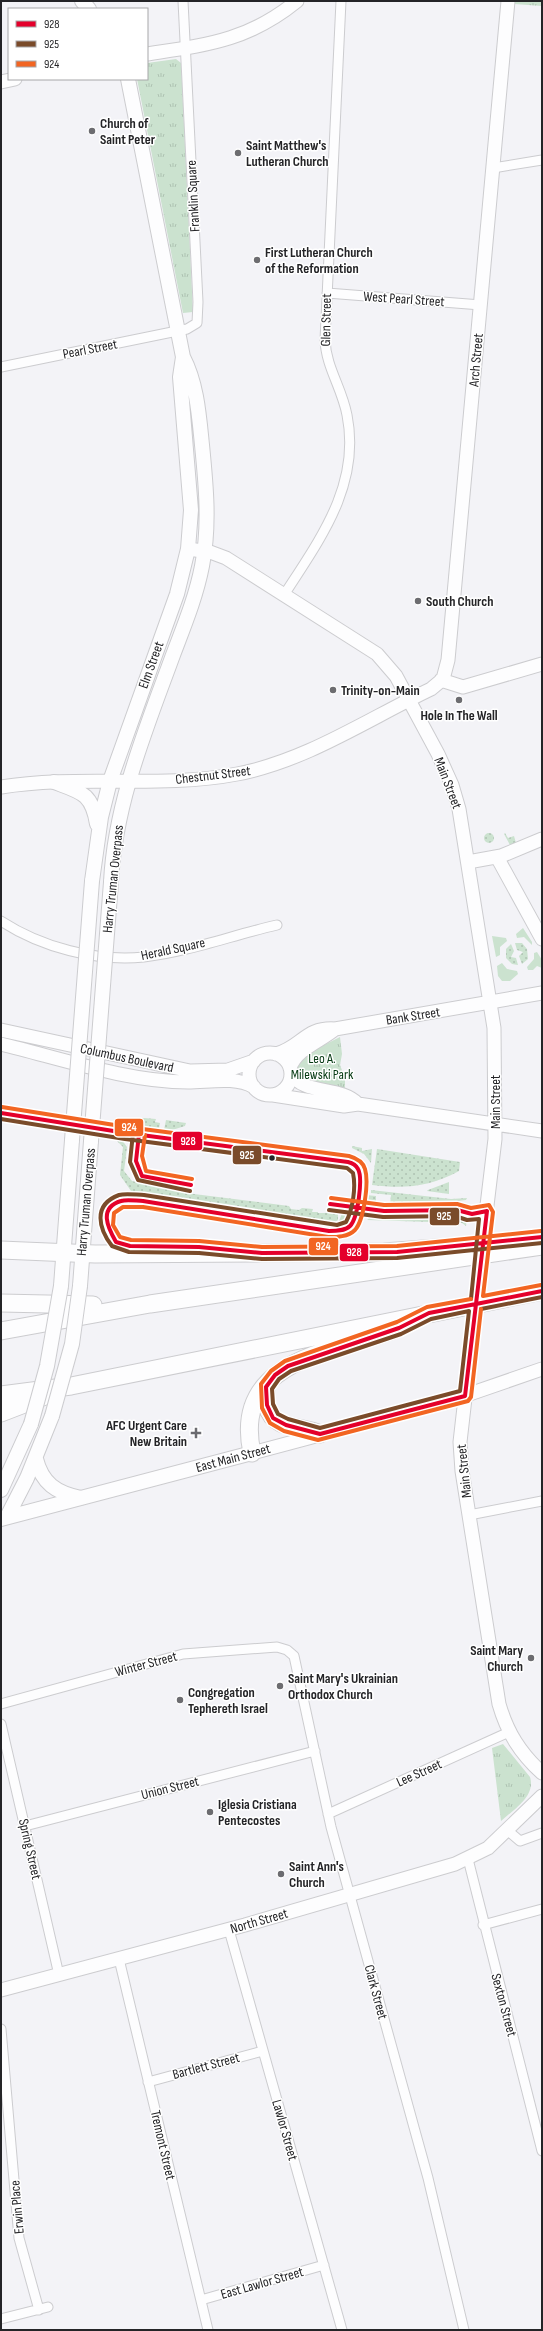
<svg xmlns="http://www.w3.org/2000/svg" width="543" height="2331" viewBox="0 0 543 2331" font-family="'Sofia Sans Condensed',sans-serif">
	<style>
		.grass { fill: url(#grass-dots) }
		.park { fill: url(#park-tufts) }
		.garden { fill: #cbe2cf }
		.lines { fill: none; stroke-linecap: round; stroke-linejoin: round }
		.street-casing { stroke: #cccccf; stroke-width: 11 }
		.secondary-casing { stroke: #cccccf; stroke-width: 15 }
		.primary-casing { stroke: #cccccf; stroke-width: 16 }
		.highway-casing { stroke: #cccccf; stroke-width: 19 }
		.street { stroke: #fdfdfe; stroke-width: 9 }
		.secondary { stroke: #fdfdfe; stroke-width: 13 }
		.primary { stroke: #fdfdfe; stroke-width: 14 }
		.highway { stroke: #fdfdfe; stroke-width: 17 }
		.secondary-bridge-casing { stroke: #cccccf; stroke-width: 15; stroke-linecap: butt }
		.primary-bridge-casing { stroke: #cccccf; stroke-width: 16; stroke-linecap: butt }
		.secondary-bridge { stroke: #fdfdfe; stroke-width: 13 }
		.primary-bridge { stroke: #fdfdfe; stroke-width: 14 }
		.bus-1-casing { stroke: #fff; stroke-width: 7 }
		.bus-2-casing { stroke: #fff; stroke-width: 7 }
		.bus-3-casing { stroke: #fff; stroke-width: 7 }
		.bus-1 { stroke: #e4002b; stroke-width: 4 }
		.bus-2 { stroke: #7a4b2a; stroke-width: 4 }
		.bus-3 { stroke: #f26522; stroke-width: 4 }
		.poi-dot { fill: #6c6c70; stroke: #fff; stroke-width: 1.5 }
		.bus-dot { fill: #242427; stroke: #fff; stroke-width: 1.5 }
		.labels { text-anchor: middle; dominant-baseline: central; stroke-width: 3; stroke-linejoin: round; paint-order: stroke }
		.poi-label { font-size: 14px; font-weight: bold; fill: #242427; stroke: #fff; text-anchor: start }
		.street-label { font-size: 14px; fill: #242427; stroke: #fff }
		.park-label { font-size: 14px; fill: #053a12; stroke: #fff }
		.line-badge { stroke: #fff; stroke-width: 1.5 }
		.badge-label { font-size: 11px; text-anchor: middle; font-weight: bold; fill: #fff }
	</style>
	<defs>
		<pattern id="grass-dots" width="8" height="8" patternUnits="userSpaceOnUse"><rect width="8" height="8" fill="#cbe2cf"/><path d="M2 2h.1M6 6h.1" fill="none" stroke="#aec2b2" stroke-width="1.8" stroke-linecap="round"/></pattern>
		<pattern id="park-tufts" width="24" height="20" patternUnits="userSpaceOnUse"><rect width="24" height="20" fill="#cbe2cf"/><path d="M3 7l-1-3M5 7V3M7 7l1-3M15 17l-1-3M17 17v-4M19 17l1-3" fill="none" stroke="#aec2b2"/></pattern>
	</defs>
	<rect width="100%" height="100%" fill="#f3f3f7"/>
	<path class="grass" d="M484 838a5 5 0 1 1 10 0a5 5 0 1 1-10 0Z
		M505,833L508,838L514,836L516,843L510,845L504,834Z
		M515,943H522L527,949L528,959L522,964L519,956L523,952L517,950Z
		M511,944L514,951L511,957L516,958L518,965L512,964L506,958V949Z
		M144,1118L156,1119L155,1122L160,1123L159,1129L113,1124L130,1123Z
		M166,1120L186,1123L185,1126L169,1131L164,1130Z
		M115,1139L122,1140L127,1147L124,1171L132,1181L186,1193L289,1206L291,1209L299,1210L302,1208L313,1209L312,1212H318V1213H338V1220L332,1224L131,1191L120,1175L123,1147Z
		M352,1146L362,1148V1151L372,1149L371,1163L364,1154L352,1148Z
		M377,1149L460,1162L459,1171C430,1187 404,1189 372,1185Z
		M449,1182V1194L427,1191L428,1190Z
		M371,1190L451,1199L467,1198L466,1200L425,1205H390L391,1195L371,1193Z
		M366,1195L376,1196V1204L369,1201Z
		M343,1211L347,1214C349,1221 344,1224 337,1226Z
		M376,1216L467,1220L466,1226L462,1223L367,1220L371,1217Z"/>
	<path class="park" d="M514,1H542V6L514,4Z
		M176,59L181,63L193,312L183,313L137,79H147V63Z
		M340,1037L342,1054L340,1065L345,1078V1088L307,1083L297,1070L298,1063L314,1050Z
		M503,1744L530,1777C536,1796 514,1809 501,1821L492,1748Z"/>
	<path class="garden" d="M523,928L532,942V945L524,937L517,938L516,934Z
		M492,936L506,938L507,941L500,947V955L496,957Z
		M537,952L542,960V968L537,966L533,970H528L527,967L534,959V953Z
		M502,963L507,969L517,971L518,974L510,981H502L498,976L497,966Z"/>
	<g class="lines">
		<defs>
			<path id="street" d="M493,168L542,160
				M327,293L481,305
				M1,367L187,329L197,323L198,302L183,1
				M284,595C320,539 361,485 347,415C342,388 326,367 325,340L341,1
				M1,921C41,947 96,962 144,957C188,952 233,935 277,925
				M469,1515L542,1501
				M1,1704L183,1654L277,1647L287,1650L294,1656L331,1827L428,2178L464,2330
				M1,1724L59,1975
				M328,1814L509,1732
				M25,1826L315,1751
				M507,1830L520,1841L542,1833
				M468,1859L542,2151
				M483,1925L542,1909
				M229,1930L342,2330
				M119,1959L208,2330
				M1,2029L19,2238L39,2310
				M148,2082L263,2051
				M201,2300L324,2265
				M1,2319L48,2307"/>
			<path id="secondary" d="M147,54C206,45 248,41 297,1
				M1,82L15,79
				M188,549L210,552L226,558L377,654L396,676L438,754L452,785L459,809L494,1028L495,1139L485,1222
				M441,680L463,687L542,664
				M1,787C79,774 159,789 237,774C306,761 368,719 431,689L443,679L448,660L508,1
				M497,857L542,939
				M468,862L501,856L542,839
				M1,1030L190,1071L228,1070L254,1061
				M1,1044C59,1058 129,1082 188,1082C209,1082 235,1076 254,1087
				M249 1074a21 21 0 1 1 42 0a21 21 0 1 1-42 0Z
				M276,1054C302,1047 305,1027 335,1029L542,993
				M290,1068C296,1049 321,1041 335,1029
				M291,1073C304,1096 340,1085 358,1104
				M273,1095L344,1106L358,1104L542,1131
				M475,1311L460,1442L462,1471L499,1704C507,1732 520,1753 542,1773
				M252,1453L458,1398L542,1369
				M1,1990L245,1925L455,1864L488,1848L542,1796"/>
			<path id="primary" d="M82,1L89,9
				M54,782C81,792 92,793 97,824
				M92,881L101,817L110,781L177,594L188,549L191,510L180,377L183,357L128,79
				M111,882C115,803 146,729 173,655C184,626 196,597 202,566C210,526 206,485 202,445C199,415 197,384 183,357
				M61,1286L72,1140
				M80,1286L91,1141
				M36,1459C42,1483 56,1493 81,1498
				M1,1490L31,1424
				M7,1517L27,1478L52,1416
				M1,1519L252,1453"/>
			<path id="highway" d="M1,1250L95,1254L384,1252L464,1246
				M1,1303L93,1305
				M1,1331L150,1304L542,1246
				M266,1387C267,1393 265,1399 267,1406C273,1430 302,1426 320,1434
				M1,1395L71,1386L542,1291
				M1,1413L45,1396
				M252,1453C232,1360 329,1353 393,1330"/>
		</defs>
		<use href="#street" class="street-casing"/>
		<use href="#secondary" class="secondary-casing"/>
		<use href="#primary" class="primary-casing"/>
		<use href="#highway" class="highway-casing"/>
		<use href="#street" class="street"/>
		<use href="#secondary" class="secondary"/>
		<use href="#primary" class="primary"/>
		<use href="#highway" class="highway"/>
		<defs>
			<path id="secondary-bridge" d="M475,1311L485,1222"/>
			<path id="primary-bridge" d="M72,1140L92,881
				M91,1141L111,882
				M52,1416L72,1344L80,1286
				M31,1424L47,1366L61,1286"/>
		</defs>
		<use href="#secondary-bridge" class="secondary-bridge-casing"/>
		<use href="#primary-bridge" class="primary-bridge-casing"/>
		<use href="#secondary-bridge" class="secondary-bridge"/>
		<use href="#primary-bridge" class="primary-bridge"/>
		<defs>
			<path id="bus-1" d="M1,1113L126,1133L348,1162C352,1163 356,1165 358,1169C363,1178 358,1218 350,1226C345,1231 336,1231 329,1231L143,1201C137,1201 127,1199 121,1201C98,1208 108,1228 116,1242L130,1246L199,1247L262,1253L397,1252L542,1237
				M139,1134L136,1161L142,1176L191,1185
				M330,1204L384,1211L457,1210L472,1214L487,1211L476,1304
				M476,1304L465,1396L320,1434L286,1425L273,1418L267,1405L266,1387L275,1375L288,1366L399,1328L429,1313Z
				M476,1304L542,1291"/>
			<path id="bus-2" d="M1,1119L125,1139L347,1168L353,1173C356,1187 353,1209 346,1222L337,1225L144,1195C137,1195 126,1193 119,1195C92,1205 99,1229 112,1246L129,1252L199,1253L262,1259L397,1258L542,1243
				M133,1133L130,1162L138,1180L190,1191
				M329,1210L383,1217L455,1216L467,1220L479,1219L471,1299
				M481,1309L542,1297
				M469,1311L460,1391L320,1428L288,1419L278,1414L273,1404L272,1389L279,1379L291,1371L401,1334L431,1319Z"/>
			<path id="bus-3" d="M2,1107L127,1127L349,1156C356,1158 363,1162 365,1169C369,1182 364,1220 355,1230C348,1237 337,1237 328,1237L143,1207H123L114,1213L113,1225L120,1237L131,1240L199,1241L262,1247L397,1246L541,1231
				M145,1135L142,1156L146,1171L192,1179
				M331,1198L384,1205L457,1204L471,1208L489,1205L493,1212L483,1296L541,1285
				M471,1299L427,1307L397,1322L285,1361L271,1371L261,1384L262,1408L270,1423L284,1431L318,1440L468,1401L471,1397L481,1309"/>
		</defs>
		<use href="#bus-1" class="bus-1-casing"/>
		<use href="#bus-2" class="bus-2-casing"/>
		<use href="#bus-3" class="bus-3-casing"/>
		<use href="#bus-1" class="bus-1"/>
		<use href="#bus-2" class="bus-2"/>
		<use href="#bus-3" class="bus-3"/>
	</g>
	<g class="poi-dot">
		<circle cx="92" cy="131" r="4"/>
		<circle cx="238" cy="153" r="4"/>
		<circle cx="257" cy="260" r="4"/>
		<circle cx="418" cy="601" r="4"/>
		<circle cx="333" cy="690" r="4"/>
		<circle cx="459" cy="700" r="4"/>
		<path d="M194 1427h4v4h4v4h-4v4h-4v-4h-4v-4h4z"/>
		<circle cx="531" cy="1658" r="4"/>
		<circle cx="280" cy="1686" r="4"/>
		<circle cx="180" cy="1700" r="4"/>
		<circle cx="210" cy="1812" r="4"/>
		<circle cx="281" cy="1874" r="4"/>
	</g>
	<circle class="bus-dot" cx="272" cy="1158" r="3.5"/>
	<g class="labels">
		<g class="poi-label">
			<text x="100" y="123">Church of<tspan x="100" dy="16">Saint Peter</tspan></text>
			<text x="246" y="145">Saint Matthew's<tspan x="246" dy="16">Lutheran Church</tspan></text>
			<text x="265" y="252">First Lutheran Church<tspan x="265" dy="16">of the Reformation</tspan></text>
			<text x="426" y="601">South Church</text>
			<text x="341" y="690">Trinity-on-Main</text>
			<text x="459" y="715" text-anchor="middle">Hole In The Wall</text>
			<text x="187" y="1425" text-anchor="end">AFC Urgent Care<tspan x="187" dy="16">New Britain</tspan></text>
			<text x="523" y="1650" text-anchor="end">Saint Mary<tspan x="523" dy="16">Church</tspan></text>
			<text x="288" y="1678">Saint Mary's Ukrainian<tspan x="288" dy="16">Orthodox Church</tspan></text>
			<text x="188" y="1692">Congregation<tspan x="188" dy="16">Tephereth Israel</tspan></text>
			<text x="218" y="1804">Iglesia Cristiana<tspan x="218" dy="16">Pentecostes</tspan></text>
			<text x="289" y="1866">Saint Ann's<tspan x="289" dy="16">Church</tspan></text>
		</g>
		<g class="street-label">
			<text transform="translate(193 196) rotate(-93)">Franklin Square</text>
			<text transform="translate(404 299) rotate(4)">West Pearl Street</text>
			<text transform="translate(326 320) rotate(-89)">Glen Street</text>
			<text transform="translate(90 349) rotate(-11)">Pearl Street</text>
			<text transform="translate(476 360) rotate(-85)">Arch Street</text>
			<text transform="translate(151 665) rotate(-70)">Elm Street</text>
			<text transform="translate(213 775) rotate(-7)">Chestnut Street</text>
			<text transform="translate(448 783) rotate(69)">Main Street</text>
			<text transform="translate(113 879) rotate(-84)">Harry Truman Overpass</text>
			<text transform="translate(173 949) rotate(-12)">Herald Square</text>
			<text transform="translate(413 1016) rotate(-9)">Bank Street</text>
			<text transform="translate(127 1058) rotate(12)">Columbus Boulevard</text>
			<text transform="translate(495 1102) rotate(-90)">Main Street</text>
			<text transform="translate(86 1202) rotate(-85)">Harry Truman Overpass</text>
			<text transform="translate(233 1458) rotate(-15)">East Main Street</text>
			<text transform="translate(464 1471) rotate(-96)">Main Street</text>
			<text transform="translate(146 1664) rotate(-15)">Winter Street</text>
			<text transform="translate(419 1773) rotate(-24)">Lee Street</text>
			<text transform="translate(170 1788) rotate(-14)">Union Street</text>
			<text transform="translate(30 1849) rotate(77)">Spring Street</text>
			<text transform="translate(259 1921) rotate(-16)">North Street</text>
			<text transform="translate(376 1992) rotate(75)">Clark Street</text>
			<text transform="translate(504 2005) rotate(75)">Sexton Street</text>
			<text transform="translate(206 2066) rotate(-15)">Bartlett Street</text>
			<text transform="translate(285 2130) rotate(74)">Lawlor Street</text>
			<text transform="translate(163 2145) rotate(77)">Tremont Street</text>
			<text transform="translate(17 2207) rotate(-95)">Erwin Place</text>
			<text transform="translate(262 2283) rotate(-16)">East Lawlor Street</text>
		</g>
		<g class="park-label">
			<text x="322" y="1058">Leo A.<tspan x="322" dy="16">Milewski Park</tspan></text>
		</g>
	</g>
	<g class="line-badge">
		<rect x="114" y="1118" width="30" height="19" rx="4" fill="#f26522"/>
		<rect x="172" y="1131" width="31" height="20" rx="4" fill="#e4002b"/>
		<rect x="232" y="1145" width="30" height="20" rx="4" fill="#7a4b2a"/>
		<rect x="429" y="1207" width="31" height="19" rx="4" fill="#7a4b2a"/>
		<rect x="308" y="1237" width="31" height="19" rx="4" fill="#f26522"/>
		<rect x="339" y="1243" width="30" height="19" rx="4" fill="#e4002b"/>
	</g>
	<g class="badge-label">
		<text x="129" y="1131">924</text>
		<text x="188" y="1145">928</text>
		<text x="247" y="1159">925</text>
		<text x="444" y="1220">925</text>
		<text x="323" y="1250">924</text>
		<text x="354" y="1256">928</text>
	</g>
	<rect width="543" height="2331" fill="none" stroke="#242427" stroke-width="4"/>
	<rect x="8" y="8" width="140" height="72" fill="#ffffff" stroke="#a7a7a9"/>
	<rect x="16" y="21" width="20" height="6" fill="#e4002b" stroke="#a7a7a9"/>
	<text x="44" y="28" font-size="12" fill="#242427">928</text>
	<rect x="16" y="41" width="20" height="6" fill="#7a4b2a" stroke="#a7a7a9"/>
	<text x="44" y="48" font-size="12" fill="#242427">925</text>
	<rect x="16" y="61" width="20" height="6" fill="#f26522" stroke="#a7a7a9"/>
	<text x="44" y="68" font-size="12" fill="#242427">924</text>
</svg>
